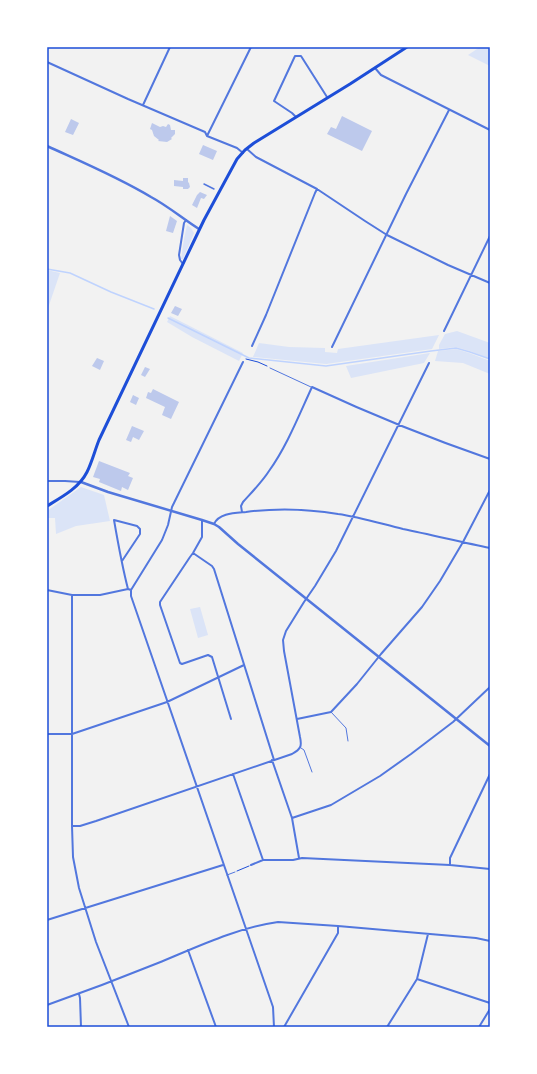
<svg xmlns="http://www.w3.org/2000/svg" width="537" height="1074" viewBox="0 0 537 1074" font-family="Jost,sans-serif">
	<style>
		.green { fill: #dbe4f7 }
		.lines { fill: none; stroke-linecap: round; stroke-linejoin: round }
		.stream { stroke: #bfd3fe; stroke-width: 1.5 }
		.building { fill: #bdc9ec }
		.path { stroke: #1d4ed8; stroke-width: 1 }
		.service { stroke: #5277de; stroke-width: 1 }
		.pedestrian { stroke: #5277de; stroke-width: 1.5 }
		.minor { stroke: #5277de; stroke-width: 2 }
		.tertiary { stroke: #5277de; stroke-width: 2.5 }
		.secondary { stroke: #1d4ed8; stroke-width: 3 }
		.neatline { fill: none; stroke: #1d4ed8; stroke-width: 1.5 }
	</style>
	<rect width="100%" height="100%" fill="#f2f2f2"/>
	<path class="green" d="M480,47H490V66L468,55Z
		M187,225L191,228L194,233L183,259H181L184,239Z
		M47,270L60,273L47,311Z
		M170,316L243,353L239,361L192,337L167,322Z
		M457,331L490,343V359L470,351L456,347L439,349V345L445,334Z
		M439,335L432,349L326,364L253,357L259,343L289,347L325,348V352L337,353L338,349Z
		M456,349L469,353L490,361V374L463,363L435,361L438,351Z
		M430,353L424,363L351,378L346,366Z
		M81,487L104,495L110,521L76,526L56,534L55,518H47V511Z
		M200,607L208,635L198,638L190,609Z"/>
	<g class="lines">
		<path class="stream" d="M47,269L70,273L111,292L154,309
			M168,318L249,358L326,366L431,351L456,348L470,352L490,359"/>
	</g>
	<path class="building" d="M342,116L372,131L362,151L327,134L331,127L336,129Z
		M71,119L79,123L73,135L65,132Z
		M152,123L160,127L163,126L166,127L168,124L170,125L171,130H175V134L171,138L172,139L167,142L158,141L159,140L154,136L152,130L150,129Z
		M203,145L217,151L213,160L199,154Z
		M183,178H188V182L189,183L190,187L188,189H183V187L174,186V180L183,181Z
		M200,192L207,195L204,199L201,198L197,208L192,205L197,195Z
		M170,216L177,221L173,233L166,231Z
		M175,306L182,309L178,316L171,313Z
		M97,358L104,361L100,370L92,366Z
		M145,367L150,369L145,377L141,375Z
		M153,389L179,402L171,419L162,415L165,407L146,398L148,392L151,393Z
		M133,395L139,398L136,405L130,402Z
		M132,426L144,431L139,440L133,437L131,442L126,440Z
		M99,461L130,473L128,476L133,478L128,490L122,487L121,491L99,482L100,479L93,477Z"/>
	<g class="lines">
		<path class="path" d="M246,359L258,362L267,366
			M237,871L249,866"/>
		<path class="service" d="M270,368L311,387
			M331,712L346,728L348,741
			M301,748L304,750L312,772
			M227,875L235,872"/>
		<path class="pedestrian" d="M204,184L214,189"/>
		<path class="minor" d="M47,62L128,99L205,132L207,136L237,148L243,153
			M375,68L381,75L490,130
			M143,105L170,47
			M296,117L292,113L274,101L295,56H301L327,97
			M207,136L251,47
			M247,149L256,157L317,189L365,221L387,235L448,265L490,283
			M183,264L180,260L179,255L184,223L186,220
			M444,331L490,236
			M252,346L266,315L315,193L317,189
			M332,347L406,194L449,110
			M47,481H65L80,482
			M242,512L241,506L243,502C252,492 262,482 269,471C287,446 299,415 312,387C370,414 429,438 490,459
			M202,520V537L193,553L190,557L160,602V605L180,663L182,664L208,655L212,657L231,719
			M214,524C219,513 235,513 246,512C276,508 308,509 338,514C360,517 382,524 403,529C432,535 461,542 490,548
			M193,553L212,566L214,569L274,760
			M122,561L140,534V529L137,526L114,520C118,543 122,566 128,589L131,590V596L273,1007L274,1027
			M47,590L72,595H100L128,589
			M131,590L162,540L168,525L172,507L243,362
			M72,595V826L73,857L79,888L96,942L129,1027
			M297,719L331,712L357,684L381,654L422,607L440,581L463,542L490,490
			M47,734H72L167,702L244,665
			M272,760L292,818L299,858
			M233,774L263,860
			M292,818L331,805L380,776L411,754L453,722L490,687
			M72,826H80L96,821L292,754C301,749 302,746 300,737L284,651L283,640L286,631L304,602L315,586L336,551L429,363
			M251,865L263,860H293L302,858L450,865L490,869
			M450,865V858L490,774
			M47,920L223,865
			M188,950L216,1027
			M417,979L490,1003
			M79,994L80,998L81,1027
			M47,1005C84,992 121,978 158,963C197,947 236,928 278,922L338,926L476,938L490,941
			M284,1027L338,933V927
			M387,1027L417,979L428,934
			M479,1027L490,1009"/>
		<path class="tertiary" d="M47,146C82,162 118,177 151,197C168,206 183,219 199,229
			M81,482L108,492L202,520L214,524L219,527L238,544L490,746"/>
		<path class="secondary" d="M47,506C62,497 79,488 87,472C92,462 95,450 99,440L192,245L204,220L237,159L245,150L254,143L350,84L407,47"/>
	</g>
	<rect width="537" height="1074" fill="none" stroke="#ffffff" stroke-width="96"/>
	<rect x="48" y="48" width="441" height="978" class="neatline"/>
</svg>
